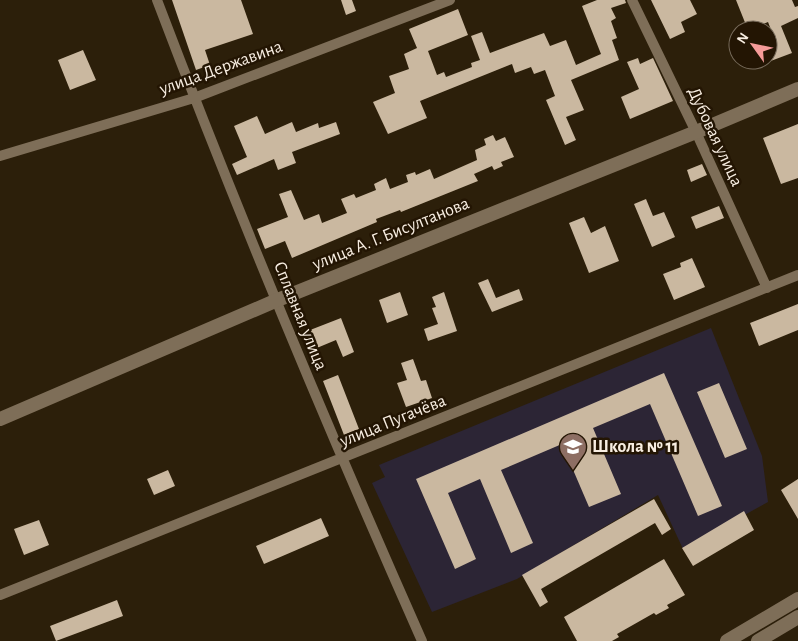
<svg xmlns="http://www.w3.org/2000/svg" width="798" height="641" viewBox="0 0 798 641" font-family="'Alegreya Sans',sans-serif">
	<style>
		.education { fill: #2c2535 }
		.building { fill: #cab8a0 }
		.lines { fill: none; stroke-linecap: round; stroke-linejoin: round }
		.street { stroke: #7e6e58; stroke-width: 10 }
		.secondary { stroke: #7e6e58; stroke-width: 14 }
		.labels { text-anchor: middle; dominant-baseline: central; stroke-width: 5; stroke-linejoin: round; paint-order: stroke }
		.street-label { font-size: 18px; fill: #f8eee2; stroke: #231503 }
		.poi-label { font-size: 18px; font-weight: bold; fill: #f8eee2; stroke: #231503; text-anchor: start }
	</style>
	<rect width="100%" height="100%" fill="#2c1f0a"/>
	<path class="education" d="M711,328L762,456L768,502L683,549L658,495L517,579L432,612L372,483L385,477L379,465Z"/>
	<path class="building" d="M172,0H241L253,34L205,50L210,65L196,70Z
		M341,0H352L356,11L346,15Z
		M597,0H625L626,3L611,8L616,18L611,21L617,38L612,40L619,60L571,80L584,110L566,117L576,140L565,145L546,100L555,96L545,70L534,74L531,67L515,73L512,64L420,101L427,118L388,134L373,102L395,93L389,76L409,69L404,54L417,48L409,29L458,9L468,35L428,51L437,75L444,72L446,77L472,67L471,63L480,60L471,36L482,32L490,53L544,33L550,46L566,40L576,65L601,54L582,6Z
		M651,0H690L697,14L681,22L685,32L670,39Z
		M736,0H792L795,7L798,6V18L781,26L792,53L768,62V49L777,45L768,22L748,30Z
		M83,50L96,80L70,90L58,60Z
		M638,58L640,64L653,58L673,101L630,119L621,97L639,89L627,62Z
		M257,116L265,134L292,122L296,132L318,123L319,128L336,122L340,134L292,152L296,163L278,170L274,159L237,175L232,164L247,157L234,126Z
		M798,124V178L781,184L763,138Z
		M493,135L496,141L505,137L514,157L501,162L503,166L494,170L492,166L474,174L478,181L401,212L400,210L376,219L377,222L292,258L285,241L265,249L257,229L288,217L279,194L291,190L304,220L319,214L322,223L347,213L341,199L354,194L356,198L376,190L374,184L386,178L390,189L408,182L406,175L415,172L416,175L430,169L434,179L477,160L475,150L486,145L484,139Z
		M702,164L707,175L691,182L687,170Z
		M646,199L653,216L664,212L675,237L652,247L634,204Z
		M719,206L724,218L696,229L691,217Z
		M584,217L591,233L605,226L619,261L589,273L569,223Z
		M692,258L705,287L674,300L663,274L681,267L680,263Z
		M488,279L496,298L519,289L523,300L492,312L478,283Z
		M400,292L408,315L387,323L379,300Z
		M444,292L457,331L428,341L424,329L438,324L432,308L436,307L432,297Z
		M798,304V330L759,346L750,323Z
		M341,318L354,352L343,357L336,340L312,350L305,332Z
		M413,359L421,381L426,380L432,398L406,407L397,383L407,380L401,363Z
		M664,373L722,506L698,516L650,404L593,428L621,494L589,507L562,444L501,470L533,543L511,553L480,479L448,493L476,559L455,569L416,479Z
		M338,375L359,429L344,435L323,381Z
		M719,383L747,449L725,458L697,392Z
		M168,470L175,486L154,495L147,479Z
		M798,479V519L781,490Z
		M654,499L671,529L662,535L655,523L541,589L548,602L540,607L522,575Z
		M744,511L754,530L693,566L682,548Z
		M321,518L329,536L264,564L256,546Z
		M39,520L49,545L24,555L14,529Z
		M664,559L685,595L667,605L669,608L656,615L654,613L617,634L619,637L612,641H577L564,617Z
		M117,600L123,616L56,641L50,626Z"/>
	<g class="lines">
		<path class="street" d="M157,0C239,216 328,429 422,641
			M632,0L696,132L767,288
			M0,156L194,98L450,0
			M0,595L798,275"/>
		<path class="secondary" d="M0,419L275,301L696,132L798,89
			M727,641L798,599
			M758,641L798,617"/>
	</g>
	<defs>
		<symbol id="school-pin" viewBox="-11 -11 22 30"><path d="M0 17L-7.5 6A9.5 9.5 0 1 1 7.5 6Z" fill="#8d6e63" stroke="#231503"/><path d="M0-5L7-2L0 1L-7-2ZM-4 1L0 2.5L4 1V4Q0 6-4 4Z" fill="#fff"/></symbol>
	</defs>
	<g fill-rule="evenodd">
		<use href="#school-pin" x="557" y="431" width="32" height="43"/>
	</g>
	<g class="labels">
		<g class="street-label">
			<text transform="translate(221 68) rotate(-20)">улица Державина</text>
			<text transform="translate(715 137) rotate(65)">Дубовая улица</text>
			<text transform="translate(391 234) rotate(-22)">улица А. Г. Бисултанова</text>
			<text transform="translate(300 316) rotate(68)">Сплавная улица</text>
			<text transform="translate(393 421) rotate(-22)">улица Пугачёва</text>
		</g>
		<g class="poi-label">
			<text x="592" y="447">Школа № 11</text>
		</g>
	</g>
	<g transform="translate(753 45) rotate(303)"><circle r="24" fill="#231503" stroke="#786c5c"/>
	<path d="M0-4L9 19L0 12L-9 19Z" fill="#f59b99"/>
	<text y="-8" font-size="14" font-weight="bold" text-anchor="middle" fill="#f8eee2">N</text>
	</g>
</svg>
